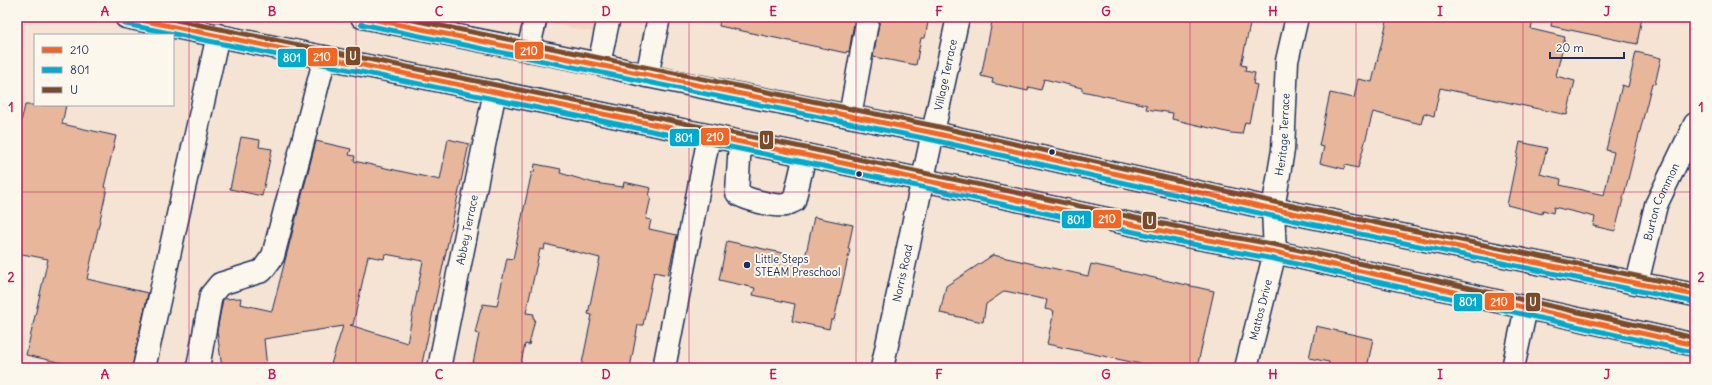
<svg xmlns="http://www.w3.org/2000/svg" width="1712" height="385" viewBox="0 0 1712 385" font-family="Delius,sans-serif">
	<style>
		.built { fill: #f1d6c2 }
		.building { fill: #e8b69a; stroke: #1b2f5e; fill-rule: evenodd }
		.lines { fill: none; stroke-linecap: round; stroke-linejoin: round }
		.minor-casing { stroke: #1b2f5e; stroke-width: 25 }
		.major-casing { stroke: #1b2f5e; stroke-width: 25 }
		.minor { stroke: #fbf7ec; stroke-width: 22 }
		.major { stroke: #fbf7ec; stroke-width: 22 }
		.bus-1-casing { stroke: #fbf7ec; stroke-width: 8 }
		.bus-2-casing { stroke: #fbf7ec; stroke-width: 8 }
		.bus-3-casing { stroke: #fbf7ec; stroke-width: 8 }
		.bus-1 { stroke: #f26522; stroke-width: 5 }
		.bus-2 { stroke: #00a9ce; stroke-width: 5 }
		.bus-3 { stroke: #7a4b2a; stroke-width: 5 }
		.grid { fill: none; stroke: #c2185b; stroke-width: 1; stroke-opacity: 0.55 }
		.bus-dot { fill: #1b2f5e; stroke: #fbf7ec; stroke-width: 1.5 }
		.labels { text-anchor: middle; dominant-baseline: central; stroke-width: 4; stroke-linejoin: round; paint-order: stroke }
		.street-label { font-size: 11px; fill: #1b2f5e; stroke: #fbf7ec }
		.poi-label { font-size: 11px; fill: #1b2f5e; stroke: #fbf7ec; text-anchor: start }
		.line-badge { stroke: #fbf7ec; stroke-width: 1.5 }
		.badge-label { font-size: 11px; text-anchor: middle; font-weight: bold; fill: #fff }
		.neatline { fill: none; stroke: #c2185b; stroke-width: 1.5 }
		.grid-label { font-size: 13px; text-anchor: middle; font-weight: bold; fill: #c2185b }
	</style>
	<rect width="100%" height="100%" fill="#f5e4d3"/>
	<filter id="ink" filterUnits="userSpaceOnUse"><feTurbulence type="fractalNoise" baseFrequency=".025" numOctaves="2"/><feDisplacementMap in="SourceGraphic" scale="8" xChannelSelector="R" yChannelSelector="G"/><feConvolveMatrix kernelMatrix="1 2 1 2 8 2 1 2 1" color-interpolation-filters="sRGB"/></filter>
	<g filter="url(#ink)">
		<path class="built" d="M520,17H622L617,37Z"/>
		<path class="building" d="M720,17H855L849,52L847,51L846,53L719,26Z
			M880,17H929L925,38H921L916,65L873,57Z
			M993,17H1236L1251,20L1241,65L1246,66L1245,71L1255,73L1253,84L1257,85L1249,123L1245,122L1242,134L1231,133L1172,119L1173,113L1146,109L1147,105L1082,91V88L1044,79L1041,90L1029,87L1028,91L992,83L993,79L981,76Z
			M1388,17H1534L1531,29L1565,37L1556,76L1575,81L1567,115L1440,88L1434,116L1424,113L1421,124L1373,112L1358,168L1345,165L1344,169L1320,163L1324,147L1319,146L1330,93L1354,98L1358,79L1372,82Z
			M1552,17H1642L1637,44L1551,26Z
			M1636,52L1661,58L1655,84L1652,83L1615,231L1593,226L1595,217L1554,207L1553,213L1543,210L1542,214L1507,205L1520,142L1547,148L1540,174L1561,179L1560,185L1604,195L1614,152L1606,150L1622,85L1628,87Z
			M25,105H66L62,124L116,136L104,187L107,188L87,279L148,293L132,368H85L26,355L48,259L17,253V139Z
			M241,137L260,140L259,147L272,149L262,196L230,189Z
			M448,139L469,144L421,368H346L331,364L343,326L264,339L267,368H222L217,331L223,299L241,298L240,304L272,311L316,141L351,149L349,155L355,156L354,161L440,180ZM385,254L423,261L407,343L350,325H353L368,256L384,259Z
			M535,164L561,169L560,173L594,183L623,187L624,182L651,188L649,196L651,197L646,219L651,220L649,229L677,235L668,275L654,272L643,325H638L630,368H581L592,315L588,314L600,258L545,244L544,250L540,249L526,313L534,314L533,318L535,319L529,345L525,344L520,368H472L479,334L475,333L481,308H482L483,304L497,306L507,258L513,259L532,171L534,172Z
			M814,217L853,225L848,249H850L834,320H831L829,329L792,321L795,304L753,295L755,288L719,280L727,241L805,258Z
			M993,255L1088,276L1091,264L1214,291L1197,368H1159L1047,344L1054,311L1045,309L1047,300L1005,291L986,304L983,322L940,313L946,286Z
			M1316,326L1373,339L1367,368H1328L1329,362L1309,358Z"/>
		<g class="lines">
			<defs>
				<g id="minor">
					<path d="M528,50L536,17"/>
					<path d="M599,64L609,17"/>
					<path d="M647,76L659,17"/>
					<path d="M850,116L868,17"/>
					<path d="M740,142L737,193C742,199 777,207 785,205C788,204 791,202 794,201L805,155"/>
					<path id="s1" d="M1637,283L1656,205L1695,124"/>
					<path d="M144,368L218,35"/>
					<path d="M198,368L211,295L220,284L262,271L273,256L325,57"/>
					<path id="s2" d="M439,368L495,91"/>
					<path d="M664,368L709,136"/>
					<path id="s3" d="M882,368L958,17"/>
					<path id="s4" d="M1246,368L1275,252L1273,209L1283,150L1287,61L1297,17"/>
					<path d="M1513,368L1526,308"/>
				</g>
				<path id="major" d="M126,17L805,155L1187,236L1275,252L1695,345
					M362,17L599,64L647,76L934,133L1273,209L1695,295"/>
			</defs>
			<use href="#minor" class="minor-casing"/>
			<use href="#major" class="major-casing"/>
			<use href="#minor" class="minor"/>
			<use href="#major" class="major"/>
			<defs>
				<path id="bus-1" d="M126,17L805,155L1187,236L1275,252L1695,345
					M362,17L934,133L1273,209L1695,295"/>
				<path id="bus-2" d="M125,24L804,162L1186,243L1274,259L1693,352
					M361,24L933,140L1272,216L1694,302"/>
				<path id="bus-3" d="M161,17L806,148L1188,229L1277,245L1695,338
					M398,17L935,126L1274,202L1695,288"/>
			</defs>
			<use href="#bus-1" class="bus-1-casing"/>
			<use href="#bus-2" class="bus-2-casing"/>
			<use href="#bus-3" class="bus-3-casing"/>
			<use href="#bus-1" class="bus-1"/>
			<use href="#bus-2" class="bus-2"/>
			<use href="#bus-3" class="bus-3"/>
		</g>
	</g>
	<path class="grid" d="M189,17V368M356,17V368M522,17V368M689,17V368M856,17V368M1023,17V368M1190,17V368M1356,17V368M1523,17V368M17,192H1695"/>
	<g class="bus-dot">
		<circle cx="1052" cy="152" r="3.5"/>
		<circle cx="859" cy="174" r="3.5"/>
		<circle cx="747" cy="265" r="4"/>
	</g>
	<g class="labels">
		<g class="street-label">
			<text stroke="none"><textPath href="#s3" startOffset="300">Village Terrace</textPath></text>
			<text stroke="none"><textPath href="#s4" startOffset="238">Heritage Terrace</textPath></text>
			<text stroke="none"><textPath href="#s1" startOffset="85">Burton Common</textPath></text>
			<text stroke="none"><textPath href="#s2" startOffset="141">Abbey Terrace</textPath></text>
			<text stroke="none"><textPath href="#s3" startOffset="97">Norris Road</textPath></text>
			<text stroke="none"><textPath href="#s4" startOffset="60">Mattos Drive</textPath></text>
		</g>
		<g class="poi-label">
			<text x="755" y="259">Little Steps<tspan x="755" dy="13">STEAM Preschool</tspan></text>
		</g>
	</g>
	<g class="line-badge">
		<rect x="514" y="41" width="30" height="19" rx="4" fill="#f26522"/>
		<rect x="345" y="46" width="16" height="20" rx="4" fill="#7a4b2a"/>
		<rect x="307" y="47" width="31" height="20" rx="4" fill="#f26522"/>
		<rect x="277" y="48" width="30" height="20" rx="4" fill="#00a9ce"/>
		<rect x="700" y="127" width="30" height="19" rx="4" fill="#f26522"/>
		<rect x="669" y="128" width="31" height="19" rx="4" fill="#00a9ce"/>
		<rect x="759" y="130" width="15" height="20" rx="4" fill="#7a4b2a"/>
		<rect x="1092" y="209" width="30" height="20" rx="4" fill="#f26522"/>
		<rect x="1061" y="210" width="31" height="19" rx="4" fill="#00a9ce"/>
		<rect x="1142" y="211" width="15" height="19" rx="4" fill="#7a4b2a"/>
		<rect x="1484" y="292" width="31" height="19" rx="4" fill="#f26522"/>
		<rect x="1525" y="292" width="16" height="20" rx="4" fill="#7a4b2a"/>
		<rect x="1453" y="293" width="30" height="19" rx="4" fill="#00a9ce"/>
	</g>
	<g class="badge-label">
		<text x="529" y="55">210</text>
		<text x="353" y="60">U</text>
		<text x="322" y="61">210</text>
		<text x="292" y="62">801</text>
		<text x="715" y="141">210</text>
		<text x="684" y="142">801</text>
		<text x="766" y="144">U</text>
		<text x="1107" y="223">210</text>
		<text x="1076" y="224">801</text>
		<text x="1150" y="225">U</text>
		<text x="1499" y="306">210</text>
		<text x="1533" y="306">U</text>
		<text x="1468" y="306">801</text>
	</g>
	<rect width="1712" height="385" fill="none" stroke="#fbf7ec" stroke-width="44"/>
	<rect x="34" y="34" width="140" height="72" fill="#fbf7ec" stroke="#a1a7b3"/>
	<rect x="42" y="47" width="20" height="6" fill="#f26522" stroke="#a1a7b3"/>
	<text x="70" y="54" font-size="12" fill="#1b2f5e">210</text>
	<rect x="42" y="67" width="20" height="6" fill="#00a9ce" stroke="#a1a7b3"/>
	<text x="70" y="74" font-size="12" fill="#1b2f5e">801</text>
	<rect x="42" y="87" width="20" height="6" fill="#7a4b2a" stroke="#a1a7b3"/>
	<text x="70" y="94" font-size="12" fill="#1b2f5e">U</text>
	<path d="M1550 52v6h74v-6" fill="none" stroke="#1b2f5e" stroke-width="2"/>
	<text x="1556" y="52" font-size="12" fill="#1b2f5e" stroke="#fbf7ec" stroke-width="3" paint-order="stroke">20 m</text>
	<rect x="22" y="22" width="1668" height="341" class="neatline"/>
	<g class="grid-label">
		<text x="105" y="16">A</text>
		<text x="272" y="16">B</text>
		<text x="439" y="16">C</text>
		<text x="606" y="16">D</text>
		<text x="773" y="16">E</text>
		<text x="939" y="16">F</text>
		<text x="1106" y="16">G</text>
		<text x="1273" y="16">H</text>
		<text x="1440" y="16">I</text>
		<text x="1607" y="16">J</text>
		<text x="11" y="112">1</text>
		<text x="1701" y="112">1</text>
		<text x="11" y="282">2</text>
		<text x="1701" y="282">2</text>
		<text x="105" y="379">A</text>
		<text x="272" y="379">B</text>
		<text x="439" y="379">C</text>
		<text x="606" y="379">D</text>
		<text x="773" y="379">E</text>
		<text x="939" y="379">F</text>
		<text x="1106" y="379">G</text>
		<text x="1273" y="379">H</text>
		<text x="1440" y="379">I</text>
		<text x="1607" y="379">J</text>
	</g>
</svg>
